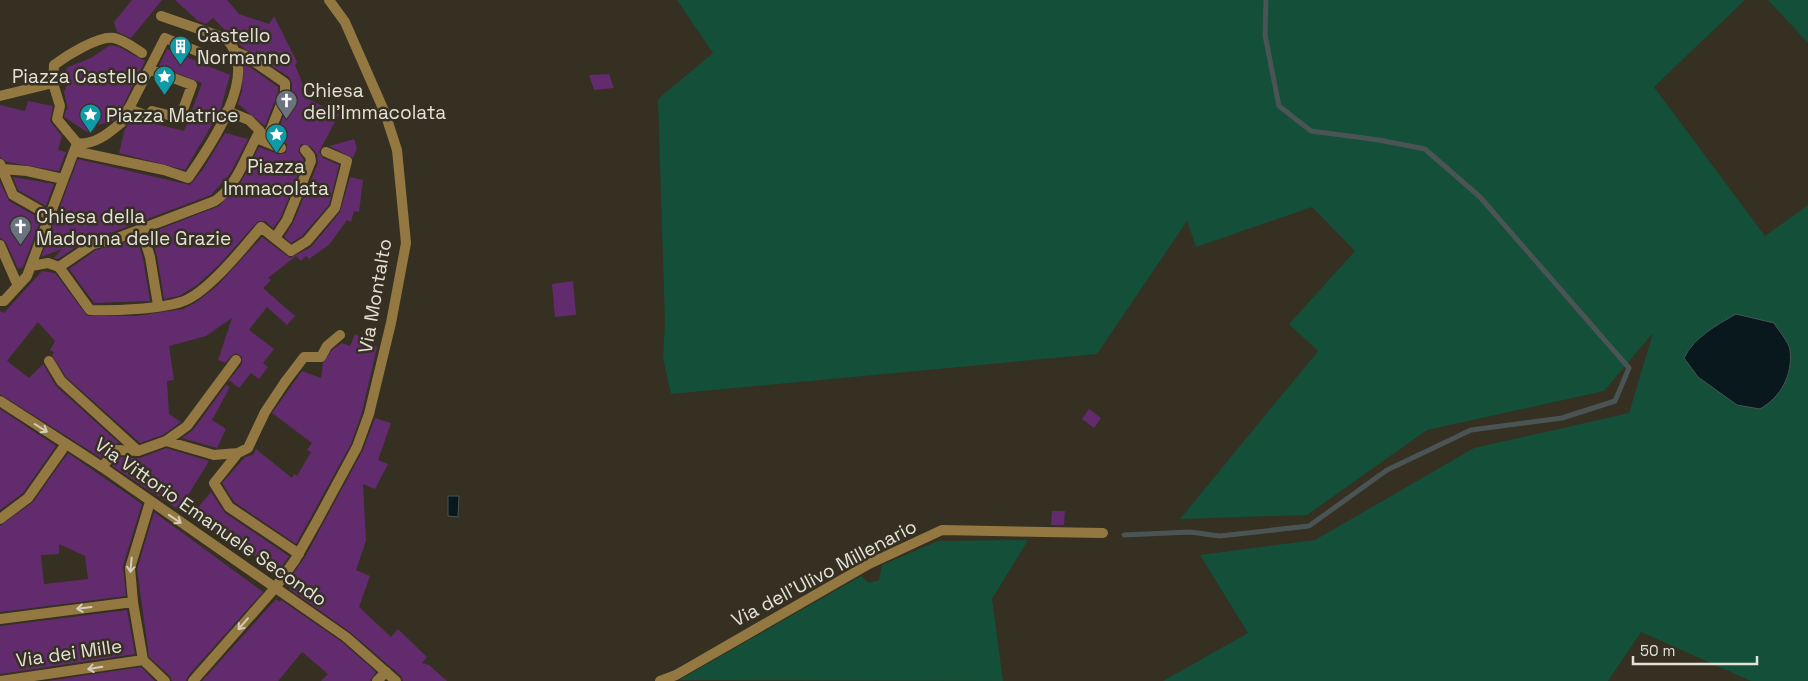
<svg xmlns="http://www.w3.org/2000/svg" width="1808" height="681" viewBox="0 0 1808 681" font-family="'Space Grotesk',sans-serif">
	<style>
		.green { fill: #134f39 }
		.water { fill: #08181d; stroke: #4a5455 }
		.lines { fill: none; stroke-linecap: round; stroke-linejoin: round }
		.stream { stroke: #4a5455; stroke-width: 5 }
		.building { fill: #622b6d; fill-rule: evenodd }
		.pedestrian { stroke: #947841; stroke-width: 10 }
		.minor { stroke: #947841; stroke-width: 10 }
		.tertiary { stroke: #947841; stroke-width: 10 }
		.oneway { stroke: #d3ccba }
		.labels { text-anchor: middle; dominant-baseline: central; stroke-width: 5; stroke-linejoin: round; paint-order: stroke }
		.poi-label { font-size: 19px; fill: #e3e1d8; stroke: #353022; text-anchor: start }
		.street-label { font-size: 19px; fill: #e3e1d8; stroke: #353022 }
	</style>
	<rect width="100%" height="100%" fill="#353022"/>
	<path class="green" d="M677,0H1745L1654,87L1765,236L1808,205V681H1751L1641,632L1608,681H1163L1248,633L1200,555L1315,540L1474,448L1629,413L1653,333L1604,391L1427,430L1307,515L1180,519L1318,351L1289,324L1355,251L1312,207L1196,247L1187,221L1097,354L671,394L663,358L665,322L658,99L713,53Z
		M1768,0H1808V43Z
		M1028,540L992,599L1003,681L679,680L861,576L869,583L879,580L882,565L938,541Z"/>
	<path class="water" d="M1736,314L1774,323C1778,330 1789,342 1790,350C1793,375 1781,397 1760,409L1737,405L1698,377L1684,358C1694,337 1717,325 1736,314Z
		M448,496H459L458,517L448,516Z"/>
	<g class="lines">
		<path class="stream" d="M1124,535L1190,532L1220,536L1309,526L1387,470L1471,430L1562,418L1615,401L1629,368L1480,197L1425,149L1379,140L1311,131L1279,106L1265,35L1266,0"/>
	</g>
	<path class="building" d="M132,0H162L131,38L117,32L114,22Z
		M175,0H227L239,14L269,24L274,16L297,62L295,65L305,90L304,97L339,114L319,152L323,158L339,165L329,205L302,236L291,243L284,237L293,223L318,163L317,154L310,146L301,144L298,151L304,160L281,217L273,228L265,221H258L219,265L197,285L179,296L164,299L157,256L150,233L219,206L241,182L259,147L279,154L286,153L287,144L275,138L292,94V83L289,77L242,47L213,18L206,24L198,21Z
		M110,45L119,47L145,61L117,118L111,122L97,125L94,131L87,132L64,117L66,109L68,110L64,92L67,85L63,75L68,67L91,58Z
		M167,49L230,75L220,111L185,170L119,153L125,129L132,118L184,131L202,83L159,66Z
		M244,63L278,87V93L265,126L238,104L242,90Z
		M609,74L614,88L594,90L589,75Z
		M28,101L53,106L50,121L62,136L58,150L66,152L59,171L7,162L0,157V105L25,111Z
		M225,133L248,139L230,174L211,195L113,232L91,237L58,259L54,258L62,249L41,257L78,159L190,185L203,169Z
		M354,139L357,148L353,158L329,146Z
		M13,177L54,184L46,206L18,190Z
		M350,177L363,180L359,212L354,211L351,222L347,220L329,245L309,259L306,256L301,261L296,256L268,278L271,280L263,288L295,316L287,325L267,307L249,330L274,349L263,363L268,367L259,379L251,373L239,388L229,380L242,364V357L236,353L231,356L225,363L218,360L232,318L206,336L169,346L174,380L167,381L169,414L181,422L163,435L140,443L66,377L52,355L54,352L50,350L55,341L38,322L7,361L29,378L43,364L56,386L119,443L111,445L101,458L0,394V311L4,313L42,271L55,273L87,316H136L183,309L195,303L217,286L262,237L290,258L311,247L340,212Z
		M0,182L9,201L41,219L23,267L18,269L6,242L0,238Z
		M137,238L143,259L150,301L94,303L69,269L96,250Z
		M573,281L576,315L555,317L552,284Z
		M355,334L377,347L362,412L351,444L296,544L234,502L222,483L245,457L253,455L256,449L292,478L294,474L297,476L311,452L307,450L312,443L272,413L302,371L321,378L323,363L332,350L342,343L350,346Z
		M226,385L230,387L212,420L226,429L217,448L182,438L193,430Z
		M0,409L56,446L23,493L0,510Z
		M1089,409L1101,418L1094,428L1082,419Z
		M375,418L391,423L378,460L388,464L375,489L363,484L366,541L356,570L370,576L359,607L391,637L398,629L427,657L422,663L429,665L447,681H403L401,676L350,632L289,589L294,581L290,578L305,557L363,450Z
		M166,448L209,461L179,510L112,466L119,457L140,458Z
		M68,453L142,504L123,566L126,596L0,612V526L33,502ZM59,544L85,556L88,579L44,584L41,555L59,554Z
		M211,492L225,513L289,556L279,571L190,517Z
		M1052,511H1065L1064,525H1051Z
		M154,512L263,592L188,676L186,681H172L170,676L149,657L137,569Z
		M276,599L280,602L281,600L342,642L376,672L370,681H321L328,674L302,652L278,681H202Z
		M127,610L135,654L0,674V626Z
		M141,667L155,681H47Z"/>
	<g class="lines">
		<path class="pedestrian" d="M0,164L13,195L50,216
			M3,169L27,171L63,179
			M141,228L150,257L158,305
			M275,238L287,220L311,161L310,156L305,150
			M49,361L61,381L138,451
			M285,382L304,357H321L327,346L340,335
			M0,519L28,498L66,444"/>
		<path class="minor" d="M234,51L246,56L285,83V94L266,142
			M53,83L54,65C66,56 99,35 114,38C124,40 134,48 142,53
			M0,96L53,83L60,106L57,119L77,143C94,146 109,133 122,122L165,38L199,52
			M128,109L149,116L152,111L180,118L192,85L149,69
			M259,139L281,148
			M74,151L164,170L188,178C209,148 263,71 225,38L161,16
			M0,245L18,286
			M31,266L48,263L59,267L93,244L115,239L215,201C238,185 246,154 260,131L249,120L227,111
			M59,267L90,310C112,311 160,309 181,302C206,295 244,247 261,227L291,251L307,241L335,208L347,161L326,152
			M0,301H4L27,276L76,146
			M166,441L187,426L236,360
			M238,453L214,483L229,507L299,554
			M102,467L116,450L138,451L166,441L214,455L238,453L248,448L265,412L285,382
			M150,502L130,568L133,602L143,660L165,681
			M0,619L133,602
			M0,681L143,660
			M193,681L275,588L295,560L317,521L357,447L369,414L391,323L406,243L397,150L385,113L345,22L329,0
			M377,681L386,672
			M660,681L676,675L869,564L942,530L1103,533"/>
		<path class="tertiary" d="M0,401L102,467L346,637L396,681"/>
	</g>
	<defs><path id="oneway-shaft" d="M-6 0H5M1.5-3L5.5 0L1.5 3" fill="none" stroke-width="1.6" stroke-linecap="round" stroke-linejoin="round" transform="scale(1.25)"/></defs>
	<g class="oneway">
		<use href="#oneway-shaft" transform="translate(41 428) rotate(32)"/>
		<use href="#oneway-shaft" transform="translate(175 519) rotate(34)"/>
		<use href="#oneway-shaft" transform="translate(131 565) rotate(95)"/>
		<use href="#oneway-shaft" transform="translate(84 608) rotate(173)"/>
		<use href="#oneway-shaft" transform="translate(243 624) rotate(131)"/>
		<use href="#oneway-shaft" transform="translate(95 668) rotate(171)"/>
	</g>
	<defs>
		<symbol id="building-pin" viewBox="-11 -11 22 30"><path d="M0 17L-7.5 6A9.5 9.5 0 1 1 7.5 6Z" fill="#0f9aa8" stroke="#353022"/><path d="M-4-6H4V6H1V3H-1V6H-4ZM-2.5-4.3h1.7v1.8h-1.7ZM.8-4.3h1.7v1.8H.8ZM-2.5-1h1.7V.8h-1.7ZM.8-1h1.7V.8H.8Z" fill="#fff"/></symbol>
		<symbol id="sight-pin" viewBox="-11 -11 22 30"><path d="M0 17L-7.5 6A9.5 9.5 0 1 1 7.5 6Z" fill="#0f9aa8" stroke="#353022"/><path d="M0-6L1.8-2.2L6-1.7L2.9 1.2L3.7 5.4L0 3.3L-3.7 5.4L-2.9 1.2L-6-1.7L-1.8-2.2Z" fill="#fff"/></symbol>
		<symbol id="church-pin" viewBox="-11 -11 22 30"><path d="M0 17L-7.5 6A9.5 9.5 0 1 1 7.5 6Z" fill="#6b7280" stroke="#353022"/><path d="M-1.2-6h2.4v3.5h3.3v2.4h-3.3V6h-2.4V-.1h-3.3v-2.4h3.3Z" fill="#fff"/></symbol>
	</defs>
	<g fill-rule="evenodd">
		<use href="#building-pin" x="168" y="34" width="25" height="34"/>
		<use href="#sight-pin" x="152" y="64" width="25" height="34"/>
		<use href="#church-pin" x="274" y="88" width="25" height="34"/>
		<use href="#sight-pin" x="78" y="102" width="25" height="34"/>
		<use href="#sight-pin" x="264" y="122" width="25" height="34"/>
		<use href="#church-pin" x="8" y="214" width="25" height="34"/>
	</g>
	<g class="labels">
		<g class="poi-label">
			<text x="197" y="35">Castello<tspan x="197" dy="22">Normanno</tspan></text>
			<text x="148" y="76" text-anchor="end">Piazza Castello</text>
			<text x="303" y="90">Chiesa<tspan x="303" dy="22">dell'Immacolata</tspan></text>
			<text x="106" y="115">Piazza Matrice</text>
			<text x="276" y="166" text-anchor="middle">Piazza<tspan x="276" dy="22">Immacolata</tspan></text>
			<text x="36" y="216">Chiesa della<tspan x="36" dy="22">Madonna delle Grazie</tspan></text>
		</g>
		<g class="street-label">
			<text transform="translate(375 296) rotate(-80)">Via Montalto</text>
			<text transform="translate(211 522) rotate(35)">Via Vittorio Emanuele Secondo</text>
			<text transform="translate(824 573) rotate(-28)">Via dell'Ulivo Millenario</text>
			<text transform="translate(69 653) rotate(-8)">Via dei Mille</text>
		</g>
	</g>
	<path d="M1633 656v8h124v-8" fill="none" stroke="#e3e1d8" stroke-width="2.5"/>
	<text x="1640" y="656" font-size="15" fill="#e3e1d8" stroke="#353022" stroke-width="4" paint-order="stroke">50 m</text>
</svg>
